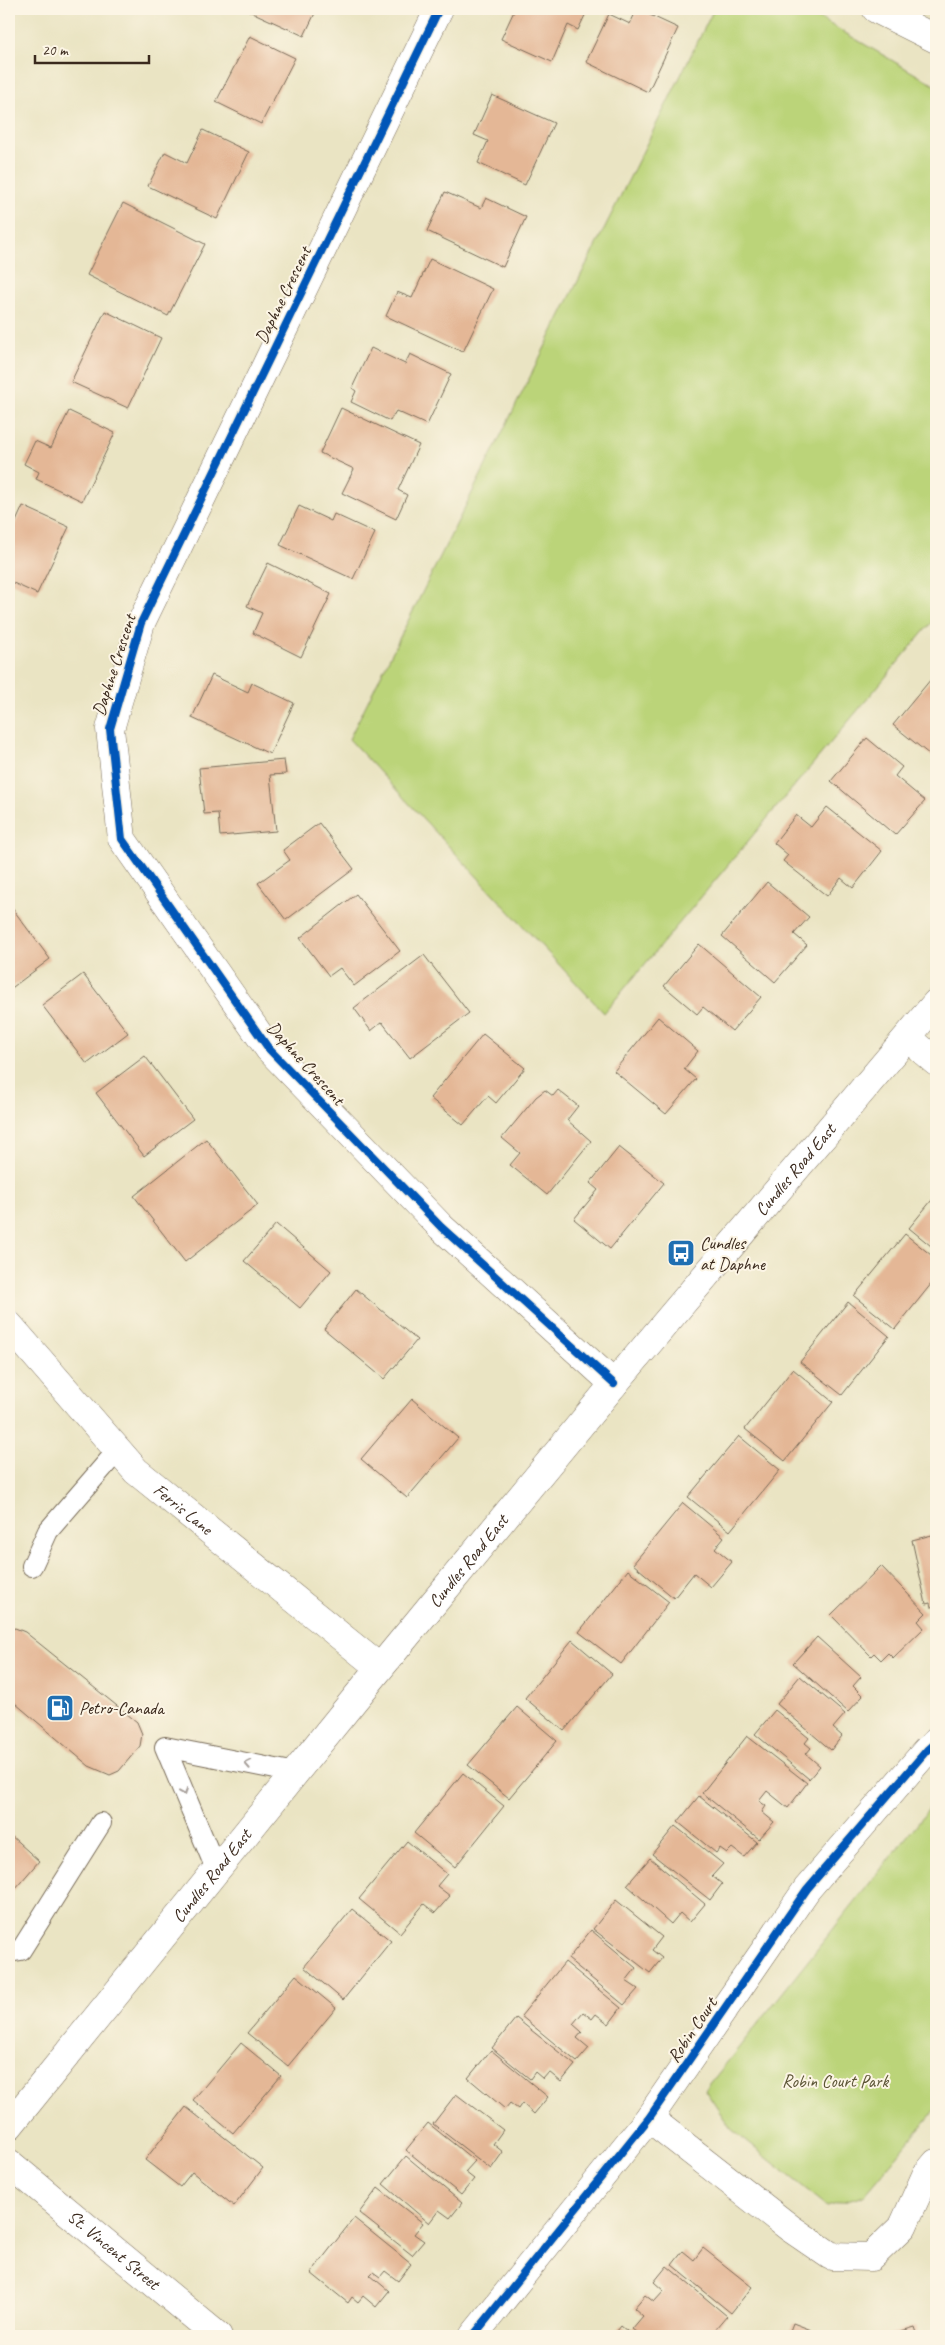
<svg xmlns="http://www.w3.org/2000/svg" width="945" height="2345" viewBox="0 0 945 2345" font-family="Caveat,sans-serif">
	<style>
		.green { fill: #bbd479; stroke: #7b7f4c }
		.building { fill: #e4b796 }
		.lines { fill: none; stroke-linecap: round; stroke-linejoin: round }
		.service-casing { stroke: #786b58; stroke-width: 22 }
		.minor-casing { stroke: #786b58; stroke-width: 29 }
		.secondary-casing { stroke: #786b58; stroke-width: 29 }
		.service { stroke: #fff; stroke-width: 20 }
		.minor { stroke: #fff; stroke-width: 28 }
		.secondary { stroke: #fff; stroke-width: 28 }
		.cycleway-casing { stroke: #fcf5e5; stroke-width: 11 }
		.cycleway { stroke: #0057b8; stroke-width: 8 }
		.oneway { stroke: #a79f9a }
		.labels { text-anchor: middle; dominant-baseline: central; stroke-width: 4; stroke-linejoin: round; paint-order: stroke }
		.street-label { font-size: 18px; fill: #3b2a1e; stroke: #fcf5e5 }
		.poi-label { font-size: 18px; fill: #3b2a1e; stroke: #fcf5e5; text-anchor: start }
		.park-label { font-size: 18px; fill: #5b5435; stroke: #fcf5e5 }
	</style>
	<rect width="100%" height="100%" fill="#fcf5e5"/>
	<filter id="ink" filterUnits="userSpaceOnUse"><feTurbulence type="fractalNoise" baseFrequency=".02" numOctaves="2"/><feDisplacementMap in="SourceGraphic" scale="10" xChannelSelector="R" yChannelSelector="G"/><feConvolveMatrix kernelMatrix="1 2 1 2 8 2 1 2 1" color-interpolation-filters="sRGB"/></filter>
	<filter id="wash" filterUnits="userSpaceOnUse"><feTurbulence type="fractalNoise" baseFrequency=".0096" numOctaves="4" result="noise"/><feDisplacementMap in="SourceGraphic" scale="20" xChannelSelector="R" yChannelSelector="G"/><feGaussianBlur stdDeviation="1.12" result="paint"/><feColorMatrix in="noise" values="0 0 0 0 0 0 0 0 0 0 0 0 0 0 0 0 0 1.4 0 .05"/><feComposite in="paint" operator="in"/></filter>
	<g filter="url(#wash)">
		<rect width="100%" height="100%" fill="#eae4c3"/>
		<path class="green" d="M714,9H804L936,86V617L604,1013L349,739Z
			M936,1800V2109L864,2195L827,2206L731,2129L705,2090Z"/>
		<g id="blocks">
			<path class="building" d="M245,9H317L304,36Z
				M515,9H588L578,30L568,25L552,62L501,39Z
				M637,9L678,28L648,92L586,62L609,14L630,24Z
				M250,36L295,58L261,124L216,102Z
				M492,95L554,123L525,185L478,163L488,141L474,135Z
				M203,130L249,152L217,219L148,186L165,152L187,163Z
				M445,192L481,208L486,198L526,217L503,267L427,231Z
				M123,203L205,244L168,316L87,275Z
				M430,259L493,289L463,352L386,316L397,292L412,298Z
				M105,311L161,338L128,408L71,382Z
				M371,348L405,364L410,354L451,374L427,425L396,411L390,421L351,402L356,391L352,388Z
				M341,408L419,445L398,490L407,495L396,519L342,493L354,469L320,453Z
				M69,411L115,433L82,501L36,479L39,472L24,464L35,441L51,448Z
				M23,506L69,527L37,594L9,581V537Z
				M299,506L331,521L334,514L375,533L353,579L280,545Z
				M268,563L331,594L301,657L253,633L262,613L247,606Z
				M936,673V758L935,759L893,725Z
				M212,675L248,692L252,683L294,703L270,754L192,718Z
				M867,738L902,767L895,776L925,801L895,835L831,781Z
				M284,760L286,774L270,775L276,831L220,836L218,813L204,814L199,768Z
				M827,807L882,851L853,888L841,878L827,896L783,861L788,855L774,843L796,815L811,827Z
				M319,823L354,869L286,920L258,883L290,860L283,850Z
				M767,882L809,917L794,934L807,945L775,982L722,936Z
				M356,894L400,951L354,986L340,968L329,976L300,938Z
				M9,904L50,959L9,990Z
				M699,944L761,997L732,1031L703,1007L697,1014L664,986Z
				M424,955L469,1013L410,1058L382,1022L371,1031L354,1008Z
				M83,974L128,1033L87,1064L42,1005Z
				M658,1017L698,1051L684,1069L696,1079L666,1114L614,1071Z
				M483,1034L525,1068L496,1103L488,1096L463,1125L430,1098Z
				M145,1056L193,1119L144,1156L96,1093Z
				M545,1090L553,1096L558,1090L578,1106L567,1120L591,1141L547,1195L510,1165L520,1153L502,1138L536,1097Z
				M206,1139L258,1205L185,1262L134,1196Z
				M619,1147L664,1183L610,1249L574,1219L598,1190L590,1183Z
				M936,1195V1250L909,1228Z
				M276,1224L331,1271L300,1308L244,1261Z
				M905,1234L936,1259V1278L895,1329L854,1296Z
				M356,1289L417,1340L384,1379L324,1329Z
				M848,1302L889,1336L842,1395L800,1362Z
				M793,1369L833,1402L785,1461L745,1429Z
				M412,1399L458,1438L407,1498L361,1459Z
				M739,1436L780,1470L730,1531L688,1497Z
				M683,1503L724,1537L715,1548L732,1562L711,1587L694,1573L674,1598L633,1564Z
				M936,1534V1606L931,1607L930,1603L926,1604L912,1540Z
				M881,1566L926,1613L918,1621L924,1628L893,1658L888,1653L881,1660L874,1653L871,1656L831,1615Z
				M628,1570L669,1602L621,1664L579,1632Z
				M15,1628L25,1632L137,1722L142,1734L140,1746L119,1771L110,1775L89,1766L9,1698V1630Z
				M817,1637L861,1677L853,1686L863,1696L848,1712L793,1663Z
				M572,1640L612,1674L564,1731L525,1698Z
				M800,1676L845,1714L833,1728L842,1736L831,1750L777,1704Z
				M517,1707L557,1741L509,1798L468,1765Z
				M775,1710L809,1738L805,1743L811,1748L806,1754L820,1766L809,1779L755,1734Z
				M747,1736L807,1783L788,1808L767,1791L759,1801L766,1806L762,1812L774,1822L759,1839L702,1793Z
				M463,1773L504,1806L455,1867L414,1833Z
				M699,1796L757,1842L744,1857L732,1848L727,1853L720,1848L716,1853L678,1822Z
				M675,1826L723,1864L712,1876L722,1884L710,1900L652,1854Z
				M9,1834L39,1861L9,1896Z
				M407,1841L447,1874L437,1886L450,1896L435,1913L424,1904L400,1933L359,1899Z
				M650,1858L705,1904L690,1922L680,1913L671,1924L627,1885Z
				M616,1900L662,1937L652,1950L662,1958L650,1973L593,1929Z
				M352,1909L391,1941L343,2000L304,1967Z
				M591,1930L636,1968L626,1981L638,1989L624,2005L568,1959Z
				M565,1962L621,2008L609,2024L596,2014L592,2019L583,2012L573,2024L582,2032L577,2038L589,2048L577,2062L521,2016Z
				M296,1975L336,2008L288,2066L247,2033Z
				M516,2018L575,2065L561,2082L549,2072L543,2079L535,2072L530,2079L492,2048Z
				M241,2043L281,2076L233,2133L193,2100Z
				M491,2050L548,2097L534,2114L522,2103L518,2109L510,2103L505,2109L468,2078Z
				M456,2094L503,2130L493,2144L503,2152L491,2169L433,2124Z
				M186,2107L263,2168L234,2206L192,2172L180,2187L145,2160Z
				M428,2123L475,2161L465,2172L474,2179L461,2195L406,2150Z
				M406,2156L462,2203L450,2218L439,2210L429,2223L383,2184Z
				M378,2188L423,2223L414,2234L424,2241L412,2255L359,2213Z
				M354,2218L411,2264L398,2281L385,2271L380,2277L373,2272L370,2275L389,2291L376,2307L363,2296L358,2302L352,2297L348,2303L311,2273Z
				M703,2248L752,2287L731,2313L672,2265L683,2251L694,2260Z
				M667,2266L727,2316L710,2336H641L632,2329L643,2316L634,2308L645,2295L654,2302L664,2291L654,2282Z
				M793,2323L827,2336H788Z
				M621,2326L633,2336H613Z
				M915,2327L918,2336H884Z"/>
		</g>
	</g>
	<g filter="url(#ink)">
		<use href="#blocks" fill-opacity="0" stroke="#786b58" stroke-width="1"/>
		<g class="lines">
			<defs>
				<path id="service" d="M32,1566L48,1531L118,1450
					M165,1747L296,1773
					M165,1747L216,1869
					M9,1952L21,1950L101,1823"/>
				<g id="minor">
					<path d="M439,9L141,623L110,729L122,839L269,1049L441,1227L614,1384"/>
					<path d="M876,9L936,39"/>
					<path d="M908,1038L936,1062"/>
					<path id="s1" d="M9,1325L136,1471L380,1668"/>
					<path d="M649,2118L790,2228L831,2256L871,2257L903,2226L926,2175L936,2163"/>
					<path d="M473,2336L649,2118L807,1889L927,1750L936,1742"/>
				</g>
				<g id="secondary">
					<path id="s2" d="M9,2126L380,1668L614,1384L936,1003"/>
					<path id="s3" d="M9,2163L218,2336"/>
				</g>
			</defs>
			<use href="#service" class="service-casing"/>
			<use href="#minor" class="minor-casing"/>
			<use href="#secondary" class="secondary-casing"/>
			<use href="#service" class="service"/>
			<use href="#minor" class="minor"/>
			<use href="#secondary" class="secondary"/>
			<defs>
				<path id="cycleway" d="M439,9L141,623L110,729L122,839L269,1049L441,1227L614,1384
					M473,2336L649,2118L807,1889L927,1750L936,1742"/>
			</defs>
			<use href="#cycleway" class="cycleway-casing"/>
			<use href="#cycleway" class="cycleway"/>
		</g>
		<defs><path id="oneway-chevron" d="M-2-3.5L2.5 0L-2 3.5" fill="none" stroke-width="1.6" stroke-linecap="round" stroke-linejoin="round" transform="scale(1.25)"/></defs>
		<g class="oneway">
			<use href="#oneway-chevron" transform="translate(248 1764) rotate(-169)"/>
			<use href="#oneway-chevron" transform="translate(184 1792) rotate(67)"/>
		</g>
	</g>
	<defs>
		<symbol id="bus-square" viewBox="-11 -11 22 22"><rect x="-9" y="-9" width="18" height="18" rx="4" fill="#1f6fb2" stroke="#fcf5e5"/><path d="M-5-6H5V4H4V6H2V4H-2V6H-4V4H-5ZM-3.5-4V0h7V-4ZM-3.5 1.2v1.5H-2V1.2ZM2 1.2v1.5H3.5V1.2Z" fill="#fff"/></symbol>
		<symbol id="fuel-square" viewBox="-11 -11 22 22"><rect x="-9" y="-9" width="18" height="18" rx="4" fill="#1f6fb2" stroke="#fcf5e5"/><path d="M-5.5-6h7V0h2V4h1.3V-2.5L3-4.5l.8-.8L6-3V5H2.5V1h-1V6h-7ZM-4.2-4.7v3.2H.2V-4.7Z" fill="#fff"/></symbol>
	</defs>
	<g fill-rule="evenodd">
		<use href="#bus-square" x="665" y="1237" width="32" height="32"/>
		<use href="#fuel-square" x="44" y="1692" width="32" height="32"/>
	</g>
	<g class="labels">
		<g class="street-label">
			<text transform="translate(283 295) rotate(-64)">Daphne Crescent</text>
			<text transform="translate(114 665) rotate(-72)">Daphne Crescent</text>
			<text transform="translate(306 1063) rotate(48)">Daphne Crescent</text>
			<text stroke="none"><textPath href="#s2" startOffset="1238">Cundles Road East</textPath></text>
			<text stroke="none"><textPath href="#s1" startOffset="254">Ferris Lane</textPath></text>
			<text stroke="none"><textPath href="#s2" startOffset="728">Cundles Road East</textPath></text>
			<text stroke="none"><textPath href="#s2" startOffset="322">Cundles Road East</textPath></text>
			<text transform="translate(692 2030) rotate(-56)">Robin Court</text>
			<text stroke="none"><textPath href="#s3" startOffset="136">St. Vincent Street</textPath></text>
		</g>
		<g class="poi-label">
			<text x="700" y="1243">Cundles<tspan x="700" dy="21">at Daphne</tspan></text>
			<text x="79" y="1708">Petro-Canada</text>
		</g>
		<g class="park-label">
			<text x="835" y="2081">Robin Court Park</text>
		</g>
	</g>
	<rect width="945" height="2345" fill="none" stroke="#fcf5e5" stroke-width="30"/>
	<path d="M35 55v8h114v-8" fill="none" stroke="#3b2a1e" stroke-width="2.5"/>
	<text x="42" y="55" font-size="15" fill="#3b2a1e" stroke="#fcf5e5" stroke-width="4" paint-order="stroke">20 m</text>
</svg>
